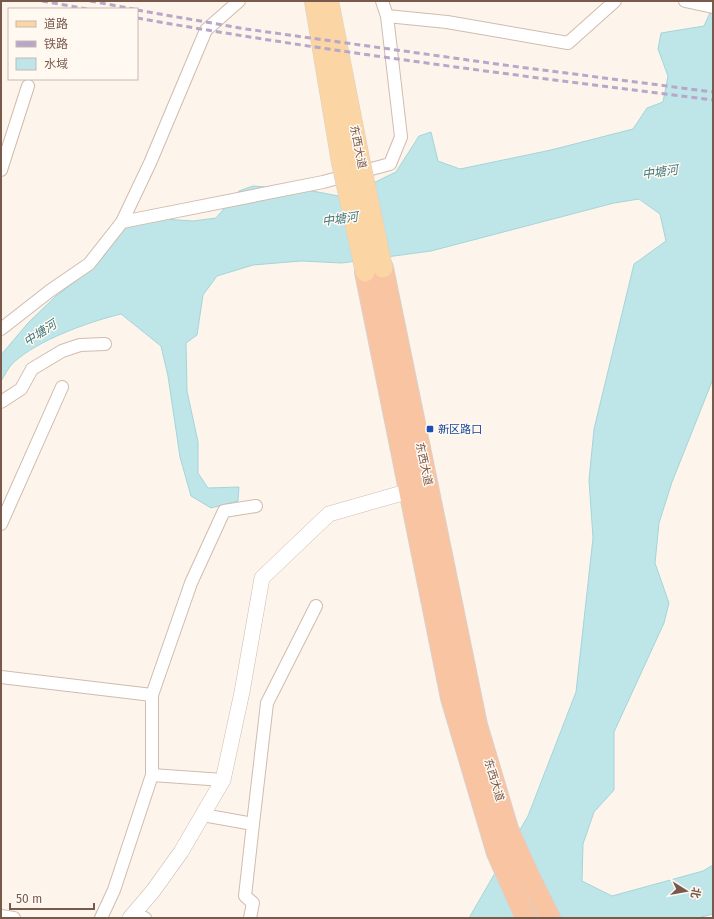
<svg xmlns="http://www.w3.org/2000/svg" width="714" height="919" viewBox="0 0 714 919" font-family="'Fira Sans','Noto Sans SC',sans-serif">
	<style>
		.water { fill: #bee5e8; stroke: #a4d5da }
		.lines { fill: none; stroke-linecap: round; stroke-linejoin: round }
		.minor-casing { stroke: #d0bbaf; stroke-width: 14 }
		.tertiary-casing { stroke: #d0bbaf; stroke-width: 16 }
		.primary-casing { stroke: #d9d1cd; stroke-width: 20 }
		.trunk-casing { stroke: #d9d1cd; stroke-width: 22 }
		.minor { stroke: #fff; stroke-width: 12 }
		.tertiary { stroke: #fff; stroke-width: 15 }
		.primary { stroke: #fbd5a3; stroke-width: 19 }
		.trunk { stroke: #f9c4a2; stroke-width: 20 }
		.rail { stroke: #b7a7c9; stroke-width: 3; stroke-dasharray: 6 4; stroke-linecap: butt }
		.primary-bridge-casing { stroke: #d9d1cd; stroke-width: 20; stroke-linecap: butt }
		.primary-bridge { stroke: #fbd5a3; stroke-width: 19 }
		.transit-dot { fill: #1a4fb4; stroke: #fff9f2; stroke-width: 1.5 }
		.labels { text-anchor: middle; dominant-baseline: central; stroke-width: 3; stroke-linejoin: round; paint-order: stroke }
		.street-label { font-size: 11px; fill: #79594c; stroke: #fff9f2 }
		.transit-label { font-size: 11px; fill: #164399; stroke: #fff9f2; text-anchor: start }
		.water-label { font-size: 12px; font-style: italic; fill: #3f787e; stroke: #fff9f2 }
	</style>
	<rect width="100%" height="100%" fill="#fdf5eb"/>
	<path class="water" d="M713,6V379L672,482L659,523L655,563L669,603L664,623L614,732V790L594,812L583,844L582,881L612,896L703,871L713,865V914L698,918H469L528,816L576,692L593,538L589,480L594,429L634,264L666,241L660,214L639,199L614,203L431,251L342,263L301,261L253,265L217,276L203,295L197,335L186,343L187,391L198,442V473L208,488L239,487L238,501L211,508L191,496L180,457L168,376L161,346L121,314C88,322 38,340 13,363C8,368 5,375 1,381V355L28,323L56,296L81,277L104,256L127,223L149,218L193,221L216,218L239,191L253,186L307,190L344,197L396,172L419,136L431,132L438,161L460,169L551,150L633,129L647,108L663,102L668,76L658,49L661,33L704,26Z"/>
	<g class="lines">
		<defs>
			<path id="minor" d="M685,1L713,7
				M387,16L447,22L568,43L615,1
				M1,170L28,86
				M122,222L323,182L390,164L401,137L387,16L382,1
				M1,329L51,290L89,264L122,222L150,163L206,30L239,1
				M1,402L21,389L32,369L62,351L80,345L105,344
				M1,524L62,387
				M1,677L152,695
				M152,775L223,780
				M203,815L253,824L245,896L253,903L250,918
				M253,824L267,703L316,606
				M133,915L145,918
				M1,916L14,918
				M101,918L114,890L152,775V695L191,583L224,511L256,506"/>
			<path id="tertiary" d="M130,918L153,891L181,852L223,780L242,692L262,578L329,514L420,488"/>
			<path id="primary" d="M314,1L341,162
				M329,1L360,159"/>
			<path id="trunk" d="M383,268L477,725L508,829L529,876L550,918
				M365,272L451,698L497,853L526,918"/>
		</defs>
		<use href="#minor" class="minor-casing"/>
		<use href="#tertiary" class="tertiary-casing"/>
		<use href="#primary" class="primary-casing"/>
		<use href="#trunk" class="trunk-casing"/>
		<use href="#minor" class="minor"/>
		<use href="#tertiary" class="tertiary"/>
		<use href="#primary" class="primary"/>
		<use href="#trunk" class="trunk"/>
		<path class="rail" d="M42,1L87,9
			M90,1L134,9
			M137,10L246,29L504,65L713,92
			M137,18C328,52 521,76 713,100"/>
		<defs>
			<path id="primary-bridge" d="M360,159L383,268
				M341,162L365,272"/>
		</defs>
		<use href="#primary-bridge" class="primary-bridge-casing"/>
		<use href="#primary-bridge" class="primary-bridge"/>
	</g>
	<rect class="transit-dot" x="426" y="425" width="8" height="8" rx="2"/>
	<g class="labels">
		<g class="street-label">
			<text transform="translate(358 147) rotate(79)">东西大道</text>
			<text transform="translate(424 464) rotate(78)">东西大道</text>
			<text transform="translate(494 780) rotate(73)">东西大道</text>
		</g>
		<g class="transit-label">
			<text x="438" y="429">新区路口</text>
		</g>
		<g class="water-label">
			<text transform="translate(660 172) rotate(-8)">中塘河</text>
			<text transform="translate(340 219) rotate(-8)">中塘河</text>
			<text transform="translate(40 333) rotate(-33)">中塘河</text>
		</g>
	</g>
	<rect width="714" height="919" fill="none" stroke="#79594c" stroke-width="4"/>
	<rect x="8" y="8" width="130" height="72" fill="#fff9f2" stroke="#c9b9b0"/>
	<rect x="16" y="21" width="20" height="6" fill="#fbd5a3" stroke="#c9b9b0"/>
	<text x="44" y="28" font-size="12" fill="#79594c">道路</text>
	<rect x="16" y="41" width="20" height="6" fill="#b7a7c9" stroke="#c9b9b0"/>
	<text x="44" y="48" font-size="12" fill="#79594c">铁路</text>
	<rect x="16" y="58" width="20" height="12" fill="#bee5e8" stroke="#c9b9b0"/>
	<text x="44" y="68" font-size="12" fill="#79594c">水域</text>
	<g transform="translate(686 891) rotate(101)" stroke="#fff9f2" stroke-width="3" paint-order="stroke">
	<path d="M0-3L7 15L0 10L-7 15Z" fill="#79594c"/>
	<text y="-6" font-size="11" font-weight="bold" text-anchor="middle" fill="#79594c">北</text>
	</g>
	<path d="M10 903v6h84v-6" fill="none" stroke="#79594c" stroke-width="2"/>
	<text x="16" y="903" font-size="12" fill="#79594c" stroke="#fff9f2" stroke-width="3" paint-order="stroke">50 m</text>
</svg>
